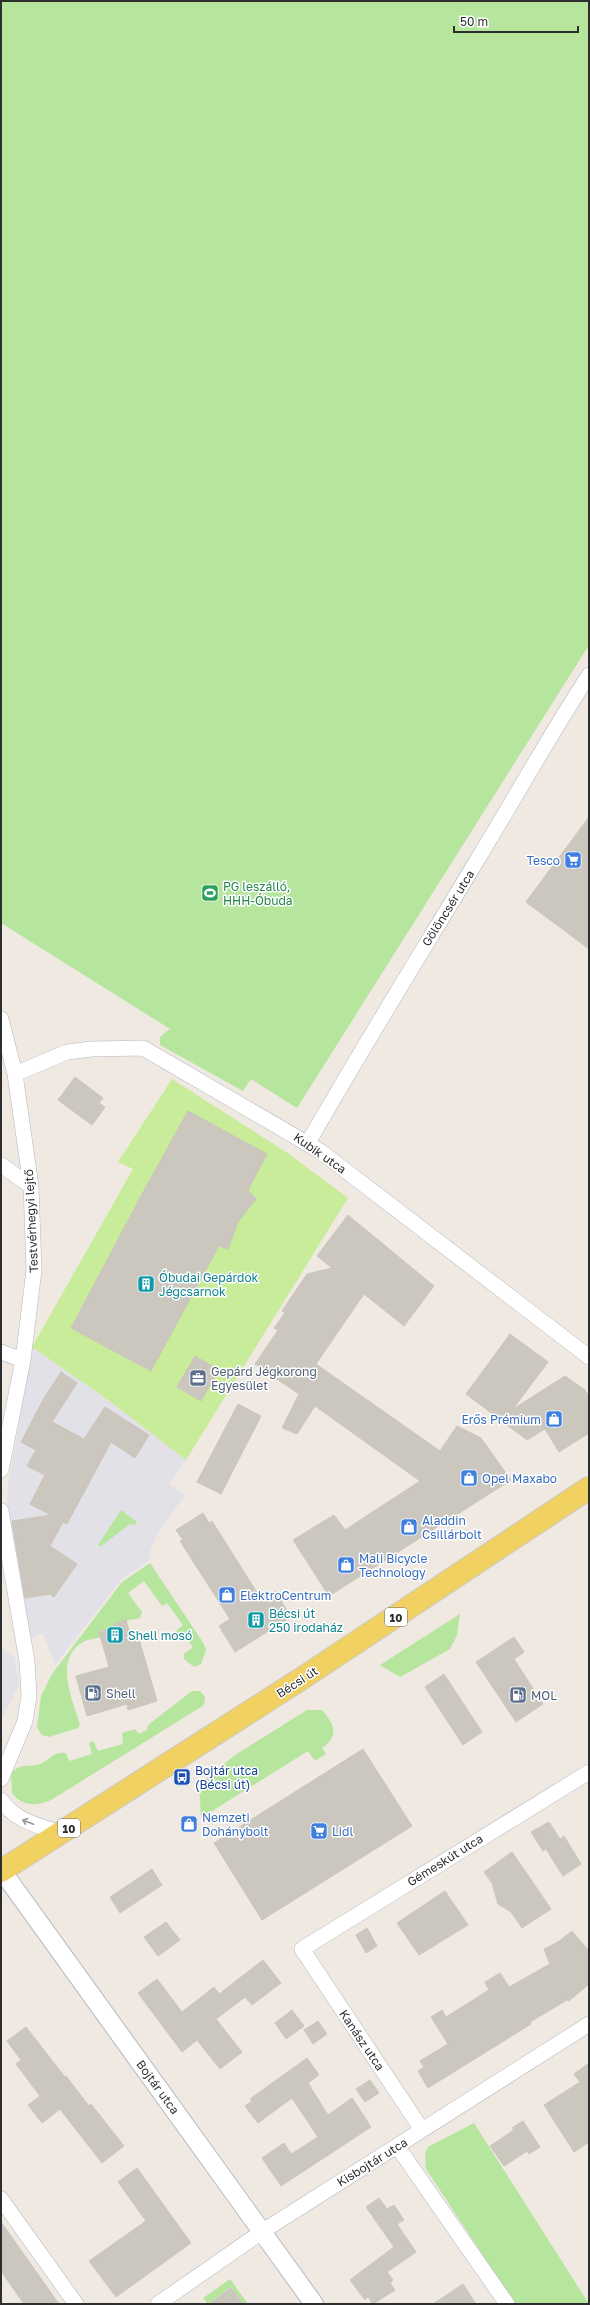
<svg xmlns="http://www.w3.org/2000/svg" width="590" height="2305" viewBox="0 0 590 2305" font-family="'Golos Text',sans-serif">
	<style>
		.industrial { fill: #e3e1e8 }
		.green { fill: #b6e59e }
		.pitch { fill: #c9ec9a }
		.building { fill: #cbc7bf; stroke: #cbc5ba }
		.lines { fill: none; stroke-linecap: round; stroke-linejoin: round }
		.minor-casing { stroke: #b4b7c1; stroke-width: 16 }
		.tertiary-casing { stroke: #b4b7c1; stroke-width: 20 }
		.primary-casing { stroke: #c9c9c9; stroke-width: 24 }
		.minor { stroke: #fff; stroke-width: 15 }
		.tertiary { stroke: #fff; stroke-width: 18 }
		.primary { stroke: #f2d163; stroke-width: 22 }
		.oneway { stroke: #969696 }
		.labels { text-anchor: middle; dominant-baseline: central; stroke-width: 3; stroke-linejoin: round; paint-order: stroke }
		.shield { fill: #fff; stroke: #6d6d6d; stroke-width: 1 }
		.shield-label { font-size: 11px; font-weight: bold; fill: #2e2e2e }
		.shop-label { font-size: 12px; fill: #366cbe; stroke: #fff; text-anchor: start }
		.leisure-label { font-size: 12px; fill: #27864d; stroke: #fff; text-anchor: start }
		.street-label { font-size: 12px; fill: #2e2e2e; stroke: #fff }
		.culture-label { font-size: 12px; fill: #0d838f; stroke: #fff; text-anchor: start }
		.service-label { font-size: 12px; fill: #4e5e75; stroke: #fff; text-anchor: start }
		.transit-label { font-size: 12px; fill: #164399; stroke: #fff; text-anchor: start }
	</style>
	<rect width="100%" height="100%" fill="#efe9e1"/>
	<path class="industrial" d="M32,1347L108,1400L186,1460L169,1484L185,1495L158,1533L149,1554L151,1559L122,1579L55,1665L43,1633L29,1638L7,1510L8,1486Z
		M1,1648L14,1657L19,1684L1,1721Z"/>
	<path class="green" d="M1,1H589V645L297,1108L251,1079L243,1091L160,1045V1037L170,1029L1,923Z
		M121,1510L137,1522L135,1525L130,1524L100,1547L98,1545Z
		M150,1563L204,1644L206,1650L201,1664L194,1667L184,1659V1654L193,1647L184,1636L181,1638L176,1631L183,1625L167,1603L162,1606L144,1581L128,1593L142,1612L140,1618L114,1623L115,1627L99,1631L101,1637C95,1639 88,1639 83,1642C53,1659 73,1701 80,1725L78,1728L49,1737L42,1735L37,1727L41,1696L52,1674L122,1582Z
		M460,1614L457,1635L450,1649L400,1677L380,1665Z
		M192,1691H200L205,1697L204,1705L201,1707L51,1800C37,1806 22,1807 12,1793L11,1774C20,1762 29,1768 40,1764C50,1760 54,1751 66,1753L69,1761L92,1754L89,1743L93,1741L98,1751L123,1744L122,1733L135,1729L139,1734L147,1730L148,1725Z
		M307,1710H322C334,1724 340,1735 322,1748L326,1754L315,1761L308,1751L201,1818L199,1785L235,1755Z
		M474,2123L589,2304H515L426,2169L425,2154L428,2147Z
		M230,2279L248,2304H243L231,2287L208,2304L203,2298Z"/>
	<path class="pitch" d="M172,1079L289,1154L348,1198L186,1460L108,1400L32,1347L133,1169L118,1162Z"/>
	<path class="building" d="M589,817V949L526,902Z
		M75,1077L103,1098L99,1103L105,1107L92,1125L58,1100Z
		M188,1111L267,1154L248,1190L256,1199L238,1222L228,1249L219,1246L151,1371L71,1328L142,1194Z
		M348,1215L434,1286L404,1326L364,1294L316,1364L440,1451L457,1426L481,1438L511,1480L329,1596L293,1540L334,1515L345,1530L420,1481L315,1406L297,1434L282,1428L299,1394L255,1364L278,1330L274,1328L285,1313L282,1311L307,1274L332,1268L317,1256Z
		M510,1334L548,1362L513,1409L565,1376L585,1390L589,1397V1433L559,1452L545,1429L527,1440L466,1394Z
		M195,1356L219,1370L201,1401L177,1387Z
		M61,1372L77,1383L52,1422L84,1439L105,1407L149,1435L135,1458L111,1442L67,1524L63,1522L50,1546L77,1564L54,1597L50,1594L25,1598L12,1521L51,1515L30,1504L45,1475L27,1466L36,1450L21,1442L44,1398Z
		M238,1404L261,1416L221,1494L197,1482Z
		M203,1513L209,1523L212,1521L261,1599L275,1591L291,1617L235,1652L219,1626L230,1619L180,1541L183,1540L176,1530Z
		M126,1620L132,1641L139,1639L157,1701L128,1710L127,1704L87,1716L76,1676L109,1667L99,1632L115,1627L114,1624Z
		M514,1637L524,1652L514,1659L543,1704L516,1722L476,1662Z
		M444,1674L482,1732L463,1745L425,1687Z
		M363,1749L412,1826L262,1920L214,1843Z
		M549,1822L560,1839L564,1836L581,1864L563,1876L546,1849L543,1851L531,1832Z
		M512,1852L551,1909L522,1928L511,1912L498,1904L492,1883L484,1872Z
		M152,1869L162,1885L120,1913L110,1897Z
		M445,1891L468,1925L419,1955L397,1923Z
		M166,1922L180,1940L158,1956L144,1937Z
		M367,1928L377,1946L366,1953L356,1935Z
		M572,1931L589,1951V1984L569,2001L567,2000L530,2022L531,2024L428,2088L418,2071L424,2067L420,2061L448,2044L431,2017L442,2010L446,2017L489,1990L485,1982L500,1973L509,1987L550,1964L544,1949L558,1942Z
		M263,1960L281,1983L252,2005L245,1997L216,2019L242,2052L220,2069L197,2040L182,2052L138,1993L157,1979L182,2012L214,1987L219,1994Z
		M292,2010L304,2026L286,2039L275,2023Z
		M318,2021L327,2034L313,2044L304,2030Z
		M26,2027L65,2077L66,2076L89,2106L91,2104L124,2146L102,2163L60,2109L42,2123L28,2105L40,2096L16,2064L21,2060L7,2041Z
		M307,2058L319,2075L308,2083L328,2115L352,2098L371,2127L281,2186L262,2158L284,2143L291,2154L318,2137L292,2098L258,2123L245,2106L252,2101L250,2099Z
		M589,2063V2142L574,2152L544,2105L580,2082L574,2074Z
		M370,2080L379,2093L365,2102L356,2089Z
		M523,2121L540,2147L529,2154L527,2151L504,2166L490,2146L514,2130L512,2128Z
		M137,2168L191,2243L116,2297L89,2261L146,2221L118,2182Z
		M379,2198L387,2209L394,2205L404,2220L397,2224L416,2252L387,2272L393,2280L390,2283L395,2290L373,2304L368,2297L365,2300L350,2280L394,2247L366,2207Z
		M1,2222L59,2304H24L1,2271Z
		M463,2284L476,2304H433Z
		M231,2288L243,2304H209Z"/>
	<g class="lines">
		<defs>
			<path id="minor" d="M1,1019L15,1074L31,1186L34,1270L23,1360L1,1470
				M15,1074L67,1052L92,1049L143,1048L320,1151L589,1357
				M308,1143C362,1048 420,955 476,862C514,800 549,736 589,675
				M1,1165L31,1186
				M1,1352L23,1360
				M1,1511L27,1661L29,1696L25,1721L1,1779
				M1,1800C15,1821 39,1826 61,1833
				M422,2130L302,1949L589,1772
				M397,2146L507,2304
				M1,2199L76,2304
				M158,2304L263,2231L589,2024"/>
			<path id="tertiary" d="M2,1871L314,2304"/>
			<path id="primary" d="M1,1871L301,1679L589,1488"/>
		</defs>
		<use href="#minor" class="minor-casing"/>
		<use href="#tertiary" class="tertiary-casing"/>
		<use href="#primary" class="primary-casing"/>
		<use href="#minor" class="minor"/>
		<use href="#tertiary" class="tertiary"/>
		<use href="#primary" class="primary"/>
	</g>
	<defs><path id="oneway-shaft" d="M-6 0H5M1.5-3L5.5 0L1.5 3" fill="none" stroke-width="1.6" stroke-linecap="round" stroke-linejoin="round"/></defs>
	<use class="oneway" href="#oneway-shaft" transform="translate(28 1822) rotate(-159)"/>
	<defs>
		<symbol id="supermarket-square" viewBox="-11 -11 22 22"><rect x="-9" y="-9" width="18" height="18" rx="4" fill="#3f7fe0" stroke="#fff"/><path d="M-6-5.5h2.5l.6 2H6L4.5 2H-2.5L-4.4-4H-6ZM-1.5 3.2a1.3 1.3 0 1 0 .1 0ZM3 3.2a1.3 1.3 0 1 0 .1 0Z" fill="#fff"/></symbol>
		<symbol id="stadium-square" viewBox="-11 -11 22 22"><rect x="-9" y="-9" width="18" height="18" rx="4" fill="#2e9e5b" stroke="#fff"/><path d="M0-5a6.5 5 0 1 0 0 10a6.5 5 0 1 0 0-10ZM-3.5-1.8h7v3.6h-7Z" fill="#fff"/></symbol>
		<symbol id="building-square" viewBox="-11 -11 22 22"><rect x="-9" y="-9" width="18" height="18" rx="4" fill="#0f9aa8" stroke="#fff"/><path d="M-4-6H4V6H1V3H-1V6H-4ZM-2.5-4.3h1.7v1.8h-1.7ZM.8-4.3h1.7v1.8H.8ZM-2.5-1h1.7V.8h-1.7ZM.8-1h1.7V.8H.8Z" fill="#fff"/></symbol>
		<symbol id="office-square" viewBox="-11 -11 22 22"><rect x="-9" y="-9" width="18" height="18" rx="4" fill="#5c6f8a" stroke="#fff"/><path d="M-6-3h4V-5.5h4V-3h4V5H-6ZM-1-4.5V-3h2v-1.5ZM-6 0V1H6V0Z" fill="#fff"/></symbol>
		<symbol id="shop-square" viewBox="-11 -11 22 22"><rect x="-9" y="-9" width="18" height="18" rx="4" fill="#3f7fe0" stroke="#fff"/><path d="M-5-2.5h2.3a2.7 3.5 0 0 1 5.4 0H5L5.5 6h-11ZM-1.5-2.5h3a1.5 2.3 0 0 0-3 0Z" fill="#fff"/></symbol>
		<symbol id="fuel-square" viewBox="-11 -11 22 22"><rect x="-9" y="-9" width="18" height="18" rx="4" fill="#5c6f8a" stroke="#fff"/><path d="M-5.5-6h7V0h2V4h1.3V-2.5L3-4.5l.8-.8L6-3V5H2.5V1h-1V6h-7ZM-4.2-4.7v3.2H.2V-4.7Z" fill="#fff"/></symbol>
		<symbol id="bus-square" viewBox="-11 -11 22 22"><rect x="-9" y="-9" width="18" height="18" rx="4" fill="#1a4fb4" stroke="#fff"/><path d="M-5-6H5V4H4V6H2V4H-2V6H-4V4H-5ZM-3.5-4V0h7V-4ZM-3.5 1.2v1.5H-2V1.2ZM2 1.2v1.5H3.5V1.2Z" fill="#fff"/></symbol>
	</defs>
	<g fill-rule="evenodd">
		<use href="#supermarket-square" x="563" y="850" width="20" height="20"/>
		<use href="#stadium-square" x="200" y="883" width="20" height="20"/>
		<use href="#building-square" x="136" y="1274" width="20" height="20"/>
		<use href="#office-square" x="188" y="1368" width="20" height="20"/>
		<use href="#shop-square" x="544" y="1409" width="20" height="20"/>
		<use href="#shop-square" x="459" y="1468" width="20" height="20"/>
		<use href="#shop-square" x="399" y="1517" width="20" height="20"/>
		<use href="#shop-square" x="336" y="1555" width="20" height="20"/>
		<use href="#shop-square" x="217" y="1585" width="20" height="20"/>
		<use href="#building-square" x="246" y="1610" width="20" height="20"/>
		<use href="#building-square" x="105" y="1625" width="20" height="20"/>
		<use href="#fuel-square" x="83" y="1683" width="20" height="20"/>
		<use href="#fuel-square" x="508" y="1685" width="20" height="20"/>
		<use href="#bus-square" x="172" y="1767" width="20" height="20"/>
		<use href="#shop-square" x="179" y="1814" width="20" height="20"/>
		<use href="#supermarket-square" x="309" y="1821" width="20" height="20"/>
	</g>
	<g class="labels">
		<g class="shield">
			<rect x="385" y="1608" width="22" height="18" rx="3"/>
			<rect x="58" y="1819" width="22" height="18" rx="3"/>
		</g>
		<g class="shield-label">
			<text x="396" y="1617">10</text>
			<text x="69" y="1828">10</text>
		</g>
		<g class="shop-label">
			<text x="560" y="860" text-anchor="end">Tesco</text>
			<text x="541" y="1419" text-anchor="end">Erős Prémium</text>
			<text x="482" y="1478">Opel Maxabo</text>
			<text x="422" y="1520">Aladdin<tspan x="422" dy="14">Csillárbolt</tspan></text>
			<text x="359" y="1558">Mali Bicycle<tspan x="359" dy="14">Technology</tspan></text>
			<text x="240" y="1595">ElektroCentrum</text>
			<text x="202" y="1817">Nemzeti<tspan x="202" dy="14">Dohánybolt</tspan></text>
			<text x="332" y="1831">Lidl</text>
		</g>
		<g class="leisure-label">
			<text x="223" y="886">PG leszálló,<tspan x="223" dy="14">HHH-Óbuda</tspan></text>
		</g>
		<g class="street-label">
			<text transform="translate(448 908) rotate(-58)">Gölöncsér utca</text>
			<text transform="translate(320 1153) rotate(35)">Kubik utca</text>
			<text transform="translate(31 1221) rotate(-93)">Testvérhegyi lejtő</text>
			<text transform="translate(297 1682) rotate(-33)">Bécsi út</text>
			<text transform="translate(445 1860) rotate(-32)">Gémeskút utca</text>
			<text transform="translate(362 2040) rotate(56)">Kanász utca</text>
			<text transform="translate(158 2087) rotate(54)">Bojtár utca</text>
			<text transform="translate(372 2162) rotate(-32)">Kisbojtár utca</text>
		</g>
		<g class="culture-label">
			<text x="159" y="1277">Óbudai Gepárdok<tspan x="159" dy="14">Jégcsarnok</tspan></text>
			<text x="269" y="1613">Bécsi út<tspan x="269" dy="14">250 irodaház</tspan></text>
			<text x="128" y="1635">Shell mosó</text>
		</g>
		<g class="service-label">
			<text x="211" y="1371">Gepárd Jégkorong<tspan x="211" dy="14">Egyesület</tspan></text>
			<text x="106" y="1693">Shell</text>
			<text x="531" y="1695">MOL</text>
		</g>
		<g class="transit-label">
			<text x="195" y="1770">Bojtár utca<tspan x="195" dy="14">(Bécsi út)</tspan></text>
		</g>
	</g>
	<rect width="590" height="2305" fill="none" stroke="#2e2e2e" stroke-width="4"/>
	<path d="M454 26v6h124v-6" fill="none" stroke="#2e2e2e" stroke-width="2"/>
	<text x="460" y="26" font-size="12" fill="#2e2e2e" stroke="#ffffff" stroke-width="3" paint-order="stroke">50 m</text>
</svg>
